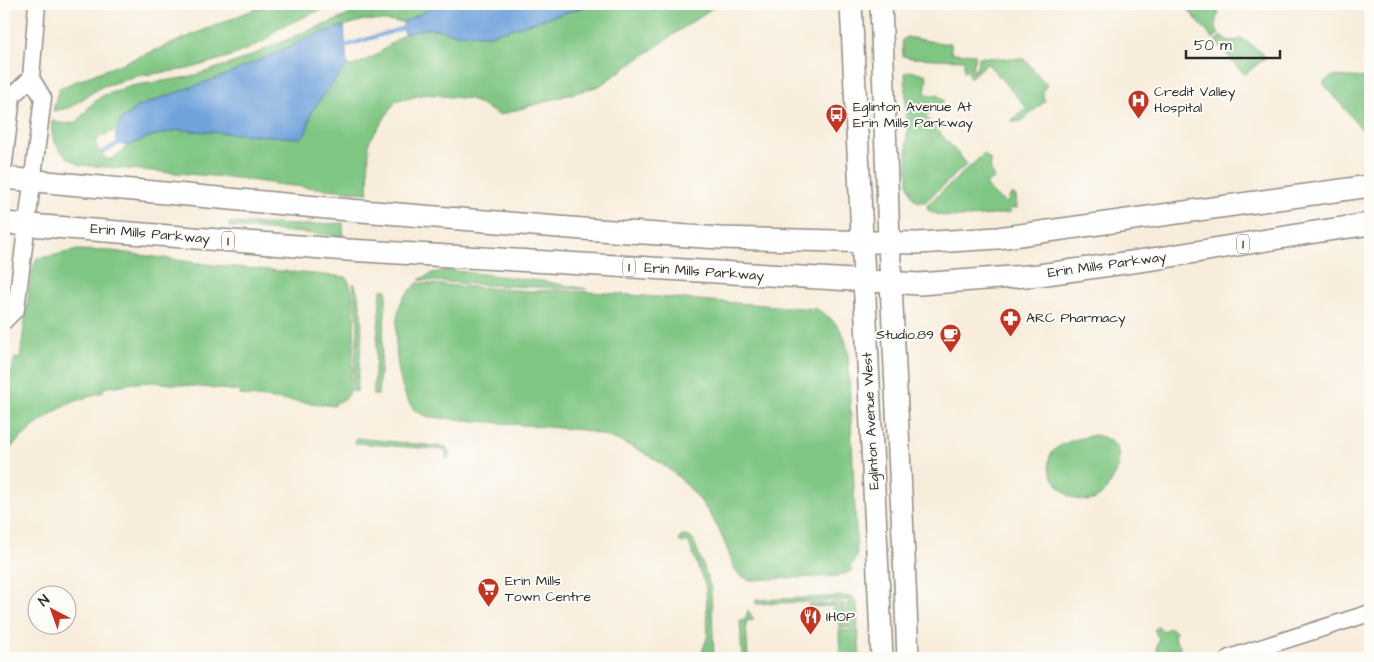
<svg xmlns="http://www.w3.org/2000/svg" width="1374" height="662" viewBox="0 0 1374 662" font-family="'Architects Daughter',sans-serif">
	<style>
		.green { fill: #7ec682; stroke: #547856 }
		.water { fill: #70a3dc; stroke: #4e6784 }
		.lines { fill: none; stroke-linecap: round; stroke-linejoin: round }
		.stream { stroke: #70a3dc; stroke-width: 4 }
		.minor-casing { stroke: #928c83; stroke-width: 19 }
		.major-casing { stroke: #928c83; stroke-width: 24 }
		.minor { stroke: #fff; stroke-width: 16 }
		.major { stroke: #fff; stroke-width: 21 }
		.labels { text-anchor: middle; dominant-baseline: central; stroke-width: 4; stroke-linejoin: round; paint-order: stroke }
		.shield { fill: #fdfcf7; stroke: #6a6a68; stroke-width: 1 }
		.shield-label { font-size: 12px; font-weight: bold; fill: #2b2b2b }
		.poi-label { font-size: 14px; fill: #2b2b2b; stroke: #fdfcf7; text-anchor: start }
		.street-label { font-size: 14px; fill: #2b2b2b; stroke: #fdfcf7 }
	</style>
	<rect width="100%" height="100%" fill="#fdfcf7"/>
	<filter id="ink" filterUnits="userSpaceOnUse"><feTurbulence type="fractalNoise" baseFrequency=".02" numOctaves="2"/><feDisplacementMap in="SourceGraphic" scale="10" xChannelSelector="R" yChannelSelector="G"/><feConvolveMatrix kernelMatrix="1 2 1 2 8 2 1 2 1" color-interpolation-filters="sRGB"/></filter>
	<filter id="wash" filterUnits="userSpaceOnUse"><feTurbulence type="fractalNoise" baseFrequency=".0096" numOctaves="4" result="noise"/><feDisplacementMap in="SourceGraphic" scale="20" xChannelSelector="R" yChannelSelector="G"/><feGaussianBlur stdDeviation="1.12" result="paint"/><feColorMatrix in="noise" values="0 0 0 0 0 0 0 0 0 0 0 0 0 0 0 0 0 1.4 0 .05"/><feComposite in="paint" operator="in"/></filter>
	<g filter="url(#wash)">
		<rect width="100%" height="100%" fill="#f8eddb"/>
		<path class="green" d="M267,4H334L279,28L265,41L234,55L188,69L137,76L101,87L69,108L53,111L59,88L151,52Z
			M367,4H436L428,10L403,22L364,20L320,33L228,74L136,107L119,122L117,129L99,138L95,144L106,159H112L128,146L151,136L179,130L301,138L306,133L311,111L347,65L353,66L375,56L404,34L423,29H437L456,34L490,35L585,7L593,4H718L599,86L499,115L470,99L425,94L395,102L369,142L368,193L283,185L236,178L80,165C62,156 49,142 52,121L64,124L77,122L90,106L102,96L131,86L189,77L236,62L307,31L337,20L364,8Z
			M1184,4H1215L1219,13C1215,20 1214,26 1219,34L1213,39L1184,5Z
			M1221,36C1227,42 1235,42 1242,38L1263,54L1265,58L1247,73H1243L1215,41Z
			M907,37L941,43H951V53L975,54L973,67L964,72V60L911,58L903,56L902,40Z
			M978,57L1024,59L1047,85C1042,91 1042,95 1045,101L1022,121L1013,122L1012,120L1026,107L987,63L970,78L969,76V72L977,68Z
			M910,71L925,74L927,77L925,94L938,95L944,101L926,117L967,164L925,202H919L913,198L908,184L905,73Z
			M1332,76L1370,78V139L1323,83Z
			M984,154L990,159L991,171L994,179L986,183C991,193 997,198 1007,203L1011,194L1016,196L1017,208L1010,209V213C988,215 944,223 927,209L928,204Z
			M229,223L299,225L343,223V236L229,227Z
			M77,250L112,251L214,265L346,277C361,297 352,366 350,392C346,399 343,401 335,403V406L240,395V391L153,382L134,383L103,388V392C92,396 80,399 69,404C44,416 23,435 4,455V398L15,358L20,359L31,274L37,258L51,256Z
			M448,270L542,281L586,289L487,285L419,280L432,273Z
			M354,283C368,315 359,357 357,392L352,391L358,329L357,313L353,284Z
			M418,283L530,291L555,290L605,293L816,309C835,319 845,331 848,353L857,553L855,560L850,567L852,570L847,573L838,576L749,580L739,575L735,570C729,554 723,536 714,521C686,472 637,442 583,430L430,417C423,415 417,413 413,408C396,390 391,326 401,303C404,295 411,289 418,283Z
			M381,290H387L378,395H373Z
			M1094,435C1104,436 1115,441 1118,451C1122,466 1108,495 1093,500C1086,502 1078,500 1071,497C1062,491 1055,483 1051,474C1039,445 1074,440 1094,435Z
			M356,438L446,447L449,450V458L447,459L446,458V450L355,443Z
			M682,536L690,537L694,541L709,582L711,589L714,658H698L702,652L708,635L706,587L688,541L683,543L679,541V539Z
			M847,596L854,597V600L756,604V600Z
			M857,602L858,628H846L847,603Z
			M844,603V628L839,629V624L837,621L833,620V606L808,607V604Z
			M748,610L754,620L746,621L748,658H742L740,620H745Z
			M1158,626L1163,631L1170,628L1176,631V633L1174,636L1176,641L1181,646L1177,650H1170L1165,654L1162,655C1154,651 1157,646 1159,639L1154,630Z
			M858,630L860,658H840L839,631Z"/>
		<path class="water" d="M436,4H593L585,7L490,35L456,34L437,29H423L404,34L403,22L428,10Z
			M344,26L347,65L312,111L306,133L301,138L179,130L151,136L128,146L118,144L115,136L119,123L136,107L228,74L320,33Z"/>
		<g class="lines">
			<path class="stream" d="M342,46H345L407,27
				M103,152L123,141"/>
		</g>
	</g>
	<g filter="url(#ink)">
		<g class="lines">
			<defs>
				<path id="minor" d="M4,163L12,96L31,78
					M4,321L16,309L43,98L31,78L37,4
					M1229,658L1370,613"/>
				<path id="major" d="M851,4L882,658
					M881,4L889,242L904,556L908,658
					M4,178L349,210L583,229L720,238L918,243L998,238L1370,186
					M4,223L348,250L919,284L1039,275L1160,258L1315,232L1370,224"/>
			</defs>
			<use href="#minor" class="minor-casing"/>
			<use href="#major" class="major-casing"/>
			<use href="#minor" class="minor"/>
			<use href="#major" class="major"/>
		</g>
	</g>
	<defs>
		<symbol id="hospital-pin" viewBox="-11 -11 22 30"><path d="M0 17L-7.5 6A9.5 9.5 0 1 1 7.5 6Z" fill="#c8321e" stroke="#fdfcf7"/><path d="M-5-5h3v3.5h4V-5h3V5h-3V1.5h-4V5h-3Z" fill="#fff"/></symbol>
		<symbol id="bus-pin" viewBox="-11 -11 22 30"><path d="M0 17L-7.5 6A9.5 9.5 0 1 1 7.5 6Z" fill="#c8321e" stroke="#fdfcf7"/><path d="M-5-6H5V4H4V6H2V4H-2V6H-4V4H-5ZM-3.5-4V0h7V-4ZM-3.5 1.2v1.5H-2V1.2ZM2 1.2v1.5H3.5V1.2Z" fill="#fff"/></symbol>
		<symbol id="pharmacy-pin" viewBox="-11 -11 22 30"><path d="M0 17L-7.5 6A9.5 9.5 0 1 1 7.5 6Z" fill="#c8321e" stroke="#fdfcf7"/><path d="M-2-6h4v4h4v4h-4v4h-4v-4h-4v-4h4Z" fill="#fff"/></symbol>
		<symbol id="cafe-pin" viewBox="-11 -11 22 30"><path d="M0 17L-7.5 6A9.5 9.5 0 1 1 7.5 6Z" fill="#c8321e" stroke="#fdfcf7"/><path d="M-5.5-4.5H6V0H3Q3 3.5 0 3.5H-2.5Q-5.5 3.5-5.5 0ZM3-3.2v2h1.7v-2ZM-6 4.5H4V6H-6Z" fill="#fff"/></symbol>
		<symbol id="supermarket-pin" viewBox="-11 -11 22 30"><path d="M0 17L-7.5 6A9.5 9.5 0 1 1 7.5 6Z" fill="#c8321e" stroke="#fdfcf7"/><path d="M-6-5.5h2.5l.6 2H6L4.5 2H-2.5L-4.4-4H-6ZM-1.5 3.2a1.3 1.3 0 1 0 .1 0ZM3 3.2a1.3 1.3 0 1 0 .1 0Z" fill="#fff"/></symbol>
		<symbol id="restaurant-pin" viewBox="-11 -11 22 30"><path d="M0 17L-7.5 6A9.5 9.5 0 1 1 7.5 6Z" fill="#c8321e" stroke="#fdfcf7"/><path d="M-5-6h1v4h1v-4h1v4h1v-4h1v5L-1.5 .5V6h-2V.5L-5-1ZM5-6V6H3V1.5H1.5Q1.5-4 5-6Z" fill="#fff"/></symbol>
	</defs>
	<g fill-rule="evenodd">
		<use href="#hospital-pin" x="1126" y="88" width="25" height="34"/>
		<use href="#bus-pin" x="824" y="102" width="25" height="34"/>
		<use href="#pharmacy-pin" x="998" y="306" width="25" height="34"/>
		<use href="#cafe-pin" x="938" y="322" width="25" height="34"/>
		<use href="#supermarket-pin" x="476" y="576" width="25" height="34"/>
		<use href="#restaurant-pin" x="798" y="604" width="25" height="34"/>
	</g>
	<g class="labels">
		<g class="shield">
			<rect x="222" y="231.5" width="12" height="19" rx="4"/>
			<rect x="1237" y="234.5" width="12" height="19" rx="4"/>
			<rect x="623" y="257.5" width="12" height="19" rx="4"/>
		</g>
		<g class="shield-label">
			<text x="228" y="241">1</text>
			<text x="1243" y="244">1</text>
			<text x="629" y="267">1</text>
		</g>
		<g class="poi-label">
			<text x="1154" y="92">Credit Valley<tspan x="1154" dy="16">Hospital</tspan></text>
			<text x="853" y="107">Eglinton Avenue At<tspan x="853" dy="16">Erin Mills Parkway</tspan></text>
			<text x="1026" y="318">ARC Pharmacy</text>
			<text x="934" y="335" text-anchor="end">Studio.89</text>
			<text x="505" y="581">Erin Mills<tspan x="505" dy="16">Town Centre</tspan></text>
			<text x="826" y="617">IHOP</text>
		</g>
		<g class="street-label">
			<text transform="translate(150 234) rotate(5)">Erin Mills Parkway</text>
			<text transform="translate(1107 265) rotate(-8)">Erin Mills Parkway</text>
			<text transform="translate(704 272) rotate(4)">Erin Mills Parkway</text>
			<text transform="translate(871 421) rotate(-93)">Eglinton Avenue West</text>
		</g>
	</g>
	<rect width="1374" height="662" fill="none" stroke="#fdfcf7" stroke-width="20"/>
	<g transform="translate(52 610) rotate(319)"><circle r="24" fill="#fdfcf7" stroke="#a9a8a5"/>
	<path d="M0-4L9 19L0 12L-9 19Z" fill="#c8321e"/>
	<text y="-8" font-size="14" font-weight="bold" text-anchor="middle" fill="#2b2b2b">N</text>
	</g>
	<path d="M1186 50v8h94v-8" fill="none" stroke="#2b2b2b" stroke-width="2.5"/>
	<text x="1194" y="50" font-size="15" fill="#2b2b2b" stroke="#fdfcf7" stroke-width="4" paint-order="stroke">50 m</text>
</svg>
